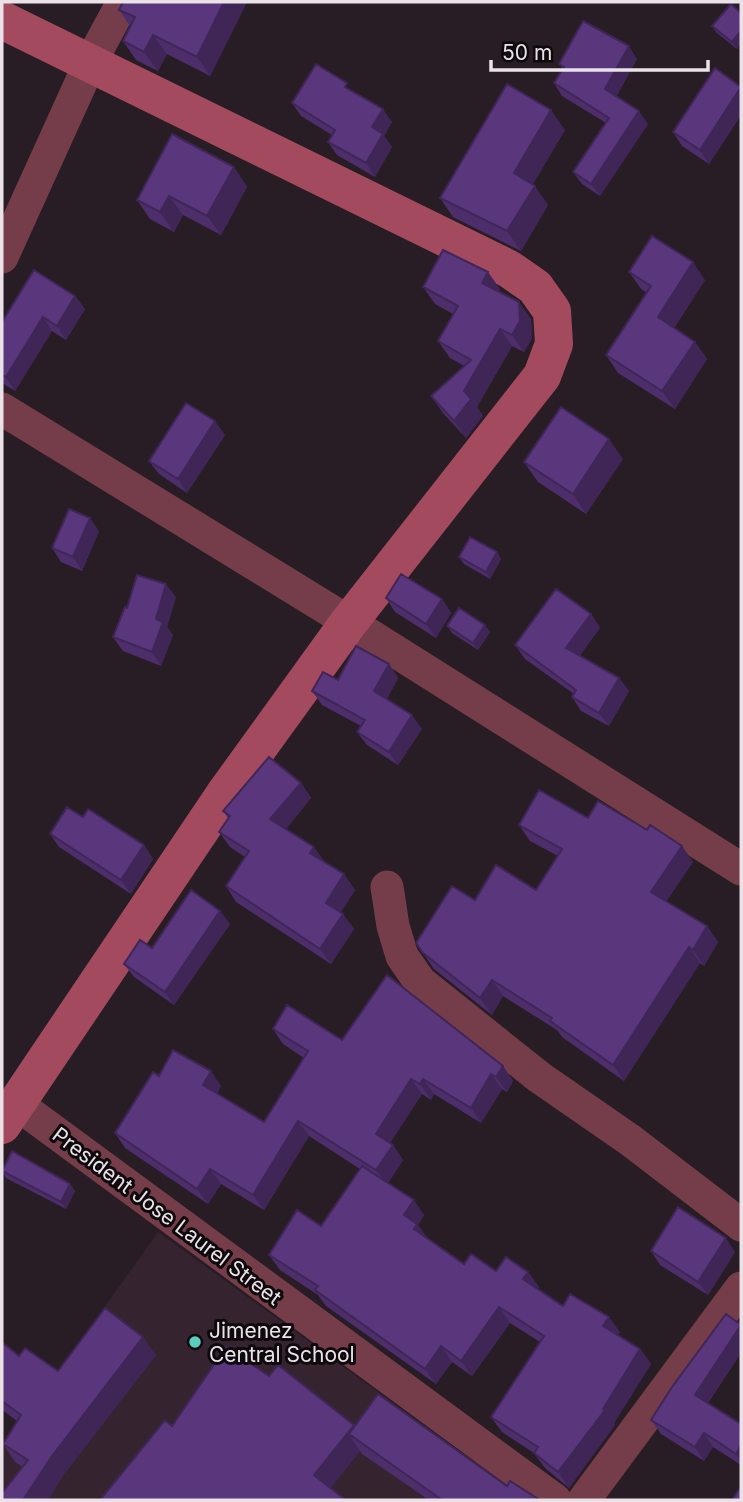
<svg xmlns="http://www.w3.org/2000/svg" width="743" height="1502" viewBox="0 0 743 1502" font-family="Inter,sans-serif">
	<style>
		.built { fill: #352430 }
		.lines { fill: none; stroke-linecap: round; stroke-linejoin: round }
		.street { stroke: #753d49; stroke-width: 33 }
		.secondary { stroke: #a44a5f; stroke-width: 38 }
		.wall { fill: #4d2e6b }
		.shaded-wall { fill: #3f2657 }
		.building { fill: #5a367c; stroke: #3f2657; stroke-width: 2 }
		.poi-dot { fill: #59cebe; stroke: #0e090c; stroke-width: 2.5 }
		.labels { text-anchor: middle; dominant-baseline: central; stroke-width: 6; stroke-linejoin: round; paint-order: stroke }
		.street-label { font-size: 21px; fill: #eae2e7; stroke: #0e090c }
		.poi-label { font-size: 21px; fill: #eae2e7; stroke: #0e090c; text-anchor: start }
	</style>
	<rect width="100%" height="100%" fill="#281c25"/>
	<path class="built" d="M158,1232L527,1500H2V1451Z"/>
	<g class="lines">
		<path class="street" d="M2,257L89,65L123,2
			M2,409L349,622L741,869
			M387,887L393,926L402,956L420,982L539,1077L630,1140L741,1225
			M17,1104L555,1500
			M584,1500L741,1288"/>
		<path class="secondary" d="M2,20L509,269L535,287L552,311L554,344L542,376L349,622L224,795L2,1125"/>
	</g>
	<path class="wall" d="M247,2L210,76L167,54L158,71L136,60L123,41L130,26L119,10Z
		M731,4L737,49L717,33L712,26Z
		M637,59L616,97L648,124L600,196L582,184L573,172L606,123L562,96L554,83L563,69L559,64Z
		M741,86V115L709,164L682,146L673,132Z
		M352,91L392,122L384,136L392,147L375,177L337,155L328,142L332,135L301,116L292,103Z
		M565,130L532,184L548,205L521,251L453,217L440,198Z
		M234,167L247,187L221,235L183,215L174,232L150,219L137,200Z
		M629,272L705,280L674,328L695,342L707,359L675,409L618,373L606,355L647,293L641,289Z
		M423,287L500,289L498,291L531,319L532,338L524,352L512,346L477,407L483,416L466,438L443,413L431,396L464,366L450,358L438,341L453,314L435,304Z
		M75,296L85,309L66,340L52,331L15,391L2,383V322Z
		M225,435L187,493L159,474L149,461Z
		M623,459L586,514L538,482L524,462Z
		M99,531L82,571L61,562L52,548Z
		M459,557L501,559L490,579L464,564Z
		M176,597L167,627L173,635L161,666L123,651L113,637L127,608Z
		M386,598L442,599L451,613L436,638L395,612Z
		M591,614L600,628L580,655L619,678L629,691L609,726L581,711L572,697L574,694L525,659L515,645Z
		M485,625L490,632L478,650L452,633L447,626Z
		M389,664L398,678L387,699L422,729L398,765L367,745L357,732L361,726L322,705L312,691L338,680Z
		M301,783L311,798L286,829L314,847L324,862L344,874L355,890L341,912L354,929L331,964L236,902L226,886L245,857L230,847L219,832L228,818L223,811Z
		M83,817L144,845L153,859L131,894L59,847L50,834Z
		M588,818L693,862L666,901L707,926L718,942L704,966L700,963L624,1081L562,1037L557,1030L503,996L492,1015L434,969L416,943L475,900L536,890L558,856L530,841L519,825Z
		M220,911L230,924L174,1005L134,977L124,964Z
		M273,1029L503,1066L513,1081L507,1092L502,1089L481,1123L434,1094L431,1100L422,1094L390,1143L393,1145L403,1160L388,1183L424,1215L418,1225L427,1238L464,1264L496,1271L528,1272L539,1287L537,1289L563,1306L620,1332L618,1335L640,1349L651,1364L614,1423L615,1425L569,1488L545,1468L534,1453L502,1432L491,1417L540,1342L510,1323L472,1376L452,1362L436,1384L326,1306L318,1295L280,1270L269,1255L321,1226L360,1169L309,1136L264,1210L221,1184L208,1204L125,1148L115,1133L159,1076L221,1086L217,1093L264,1122L304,1058L283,1044Z
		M2,1171L70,1184L75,1191L66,1209L6,1178Z
		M651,1251L735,1252L708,1295L660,1265Z
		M2,1342L19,1356L58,1371L156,1355L64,1474L48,1500H2L23,1467L15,1462L3,1444L17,1421L2,1410Z
		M741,1353L708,1403L741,1424V1465L713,1447L704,1461L661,1434L651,1420Z
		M269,1376L355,1426L507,1486L539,1500H429L362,1454L360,1451L330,1488L172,1426Z"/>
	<path class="shaded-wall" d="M224,2H247L210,76L197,57Z
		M741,31V44L737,49L732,42Z
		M153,35L167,54L158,71L144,52Z
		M629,46L637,59L613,102L605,89Z
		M741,87V115L709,164L700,150Z
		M383,109L392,122L384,136L392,147L375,177L366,163L372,127Z
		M551,110L565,130L528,193L514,173Z
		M639,111L648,124L600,196L591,184Z
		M234,167L247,187L221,235L207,216Z
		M535,186L548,205L521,251L507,231Z
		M169,196L183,215L174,232L160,212Z
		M693,262L705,280L670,335L658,317Z
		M488,272L500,289L494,300L482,283Z
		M75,296L85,309L66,340L57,326Z
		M519,302L531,319L532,338L524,352L512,335Z
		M43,317L52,331L15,391L6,377Z
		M500,329L512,346L477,407L483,416L466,438L454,421L464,391Z
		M695,342L707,359L675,409L662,391Z
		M215,421L225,435L187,493L178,479Z
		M609,439L623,459L586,514L573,494Z
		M90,518L99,531L82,571L73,557Z
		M497,552L501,559L490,579L486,572Z
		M166,584L176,597L167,627L173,635L161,666L152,652L156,619Z
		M442,599L451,613L436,638L426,624Z
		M591,614L600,628L576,661L566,648Z
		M485,625L490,632L478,650L473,643Z
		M389,664L398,678L384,704L374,691Z
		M619,678L629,691L609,726L599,713Z
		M412,715L422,729L398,765L389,752Z
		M301,783L311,798L281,835L270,819Z
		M144,845L153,859L131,894L121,880Z
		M682,846L693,862L662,908L651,892Z
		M314,847L325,862L310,853Z
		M344,874L355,890L337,918L326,903Z
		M220,911L230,924L174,1005L165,992Z
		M343,914L354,929L331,964L320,949Z
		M707,926L718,942L704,966L693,950Z
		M689,947L700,963L624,1081L613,1065Z
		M492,980L503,996L492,1015L480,998Z
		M503,1066L513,1081L507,1092L496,1077Z
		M211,1071L221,1086L214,1100L203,1085Z
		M491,1074L502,1089L481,1123L471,1108Z
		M411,1079L422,1094L386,1149L376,1134Z
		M423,1079L434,1094L431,1100L420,1084Z
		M298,1121L309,1136L264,1210L253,1195Z
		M393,1145L403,1160L387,1185L376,1170Z
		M210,1169L221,1184L208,1204L197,1189Z
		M70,1184L75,1191L66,1209L61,1202Z
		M414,1200L424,1215L418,1225L428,1239L425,1244L404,1215Z
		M726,1238L735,1252L708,1295L698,1282Z
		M528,1272L539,1287L533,1295L523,1279Z
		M499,1307L510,1323L472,1376L461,1361Z
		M609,1317L620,1332L614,1341L603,1326Z
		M741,1325V1353L704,1408L695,1395Z
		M143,1337L156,1355L64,1474L48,1500H23L52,1456Z
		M441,1346L452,1362L436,1384L425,1369Z
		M640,1349L651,1364L614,1423L615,1425L569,1488L558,1472L603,1409Z
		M354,1425L367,1443L349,1434L360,1451L327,1493L314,1475Z
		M704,1433L713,1447L704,1461L695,1447Z
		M741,1445V1462L736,1454Z"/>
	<path class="building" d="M123,2H224L197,57L153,35L144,52L123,41L135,17L119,10Z
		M731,4L741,13V31L732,42L712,26Z
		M583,21L629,46L605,89L639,111L591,184L573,172L609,118L554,83L564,67L559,64Z
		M316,64L347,83L345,87L383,109L372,127L383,134L366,163L328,142L335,130L292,103Z
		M715,68L741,87L700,150L673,132Z
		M507,84L551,110L514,173L535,186L507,231L440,198Z
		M172,134L234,167L207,216L169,196L160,212L137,200Z
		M652,236L693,262L658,317L695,342L662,391L606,355L651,286L629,272Z
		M443,250L488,272L482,283L519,302L520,321L512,335L500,329L464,391L471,399L454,421L431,396L471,360L438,341L458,306L423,287Z
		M34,270L75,296L57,326L43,317L6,377L2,375V322Z
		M186,403L215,421L178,479L149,461Z
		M561,407L609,439L573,494L524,462Z
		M69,509L90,518L73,557L52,548Z
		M470,537L497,552L486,572L459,557Z
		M401,574L442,599L426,624L386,598Z
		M137,575L166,584L156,619L163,622L152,652L113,637L125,607L127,608Z
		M556,589L591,614L566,648L619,678L599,713L572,697L576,690L515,645Z
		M459,608L485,625L473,643L447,626Z
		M356,646L389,664L374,691L412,715L389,752L357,732L365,720L312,691L323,672L338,680Z
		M269,757L301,783L270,819L314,847L310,853L344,874L326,903L343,914L320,949L226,886L249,851L219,832L230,816L223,811Z
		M539,790L588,818L598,801L647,830L650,825L682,846L651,892L707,926L693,950L689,947L613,1065L550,1021L552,1018L492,980L480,998L423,953L416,943L452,886L475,900L496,865L536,890L562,849L519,825Z
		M67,807L83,817L88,809L144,845L121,880L50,834Z
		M191,890L220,911L165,992L124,964L140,940L152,948Z
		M387,975L503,1066L496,1077L491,1074L471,1108L423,1079L420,1084L411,1079L376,1134L393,1145L376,1170L298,1121L253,1195L210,1169L197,1189L115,1133L153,1072L159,1076L173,1050L211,1071L203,1085L264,1122L308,1051L273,1029L287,1005L342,1040Z
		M12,1151L70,1184L61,1202L2,1171Z
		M362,1166L414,1200L404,1215L417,1224L414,1229L464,1264L471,1254L496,1271L506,1257L528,1272L523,1279L563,1306L570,1294L609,1317L603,1326L640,1349L603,1409L605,1410L558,1472L534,1453L538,1447L491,1417L544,1336L499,1307L461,1361L441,1346L425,1369L315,1290L318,1286L269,1255L297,1210L321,1226Z
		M678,1207L726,1238L698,1282L651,1251Z
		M105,1308L143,1337L52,1456L23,1500H2V1493L28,1460L3,1444L21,1415L2,1401V1342L19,1356L25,1348L58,1371Z
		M726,1314L741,1325L695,1395L741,1424V1445L736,1454L704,1433L695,1447L651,1420L672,1387Z
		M226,1347L269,1376L278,1365L354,1425L314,1475L346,1500H100L165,1420L172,1426Z
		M378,1394L507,1486L510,1481L538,1499L537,1500H442L349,1434Z
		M740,1488L741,1489V1500H732Z"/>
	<circle class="poi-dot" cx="195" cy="1342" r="7"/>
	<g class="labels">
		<g class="street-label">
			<text transform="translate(167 1216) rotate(37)">President Jose Laurel Street</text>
		</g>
		<g class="poi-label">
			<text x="209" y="1330">Jimenez<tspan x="209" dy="24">Central School</tspan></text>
		</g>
	</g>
	<rect width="743" height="1502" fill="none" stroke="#eae2e7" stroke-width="7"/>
	<path d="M491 60v10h217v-10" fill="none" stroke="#eae2e7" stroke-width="3.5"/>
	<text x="502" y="60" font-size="21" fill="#eae2e7" stroke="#0e090c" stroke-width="5" paint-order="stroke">50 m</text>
</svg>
